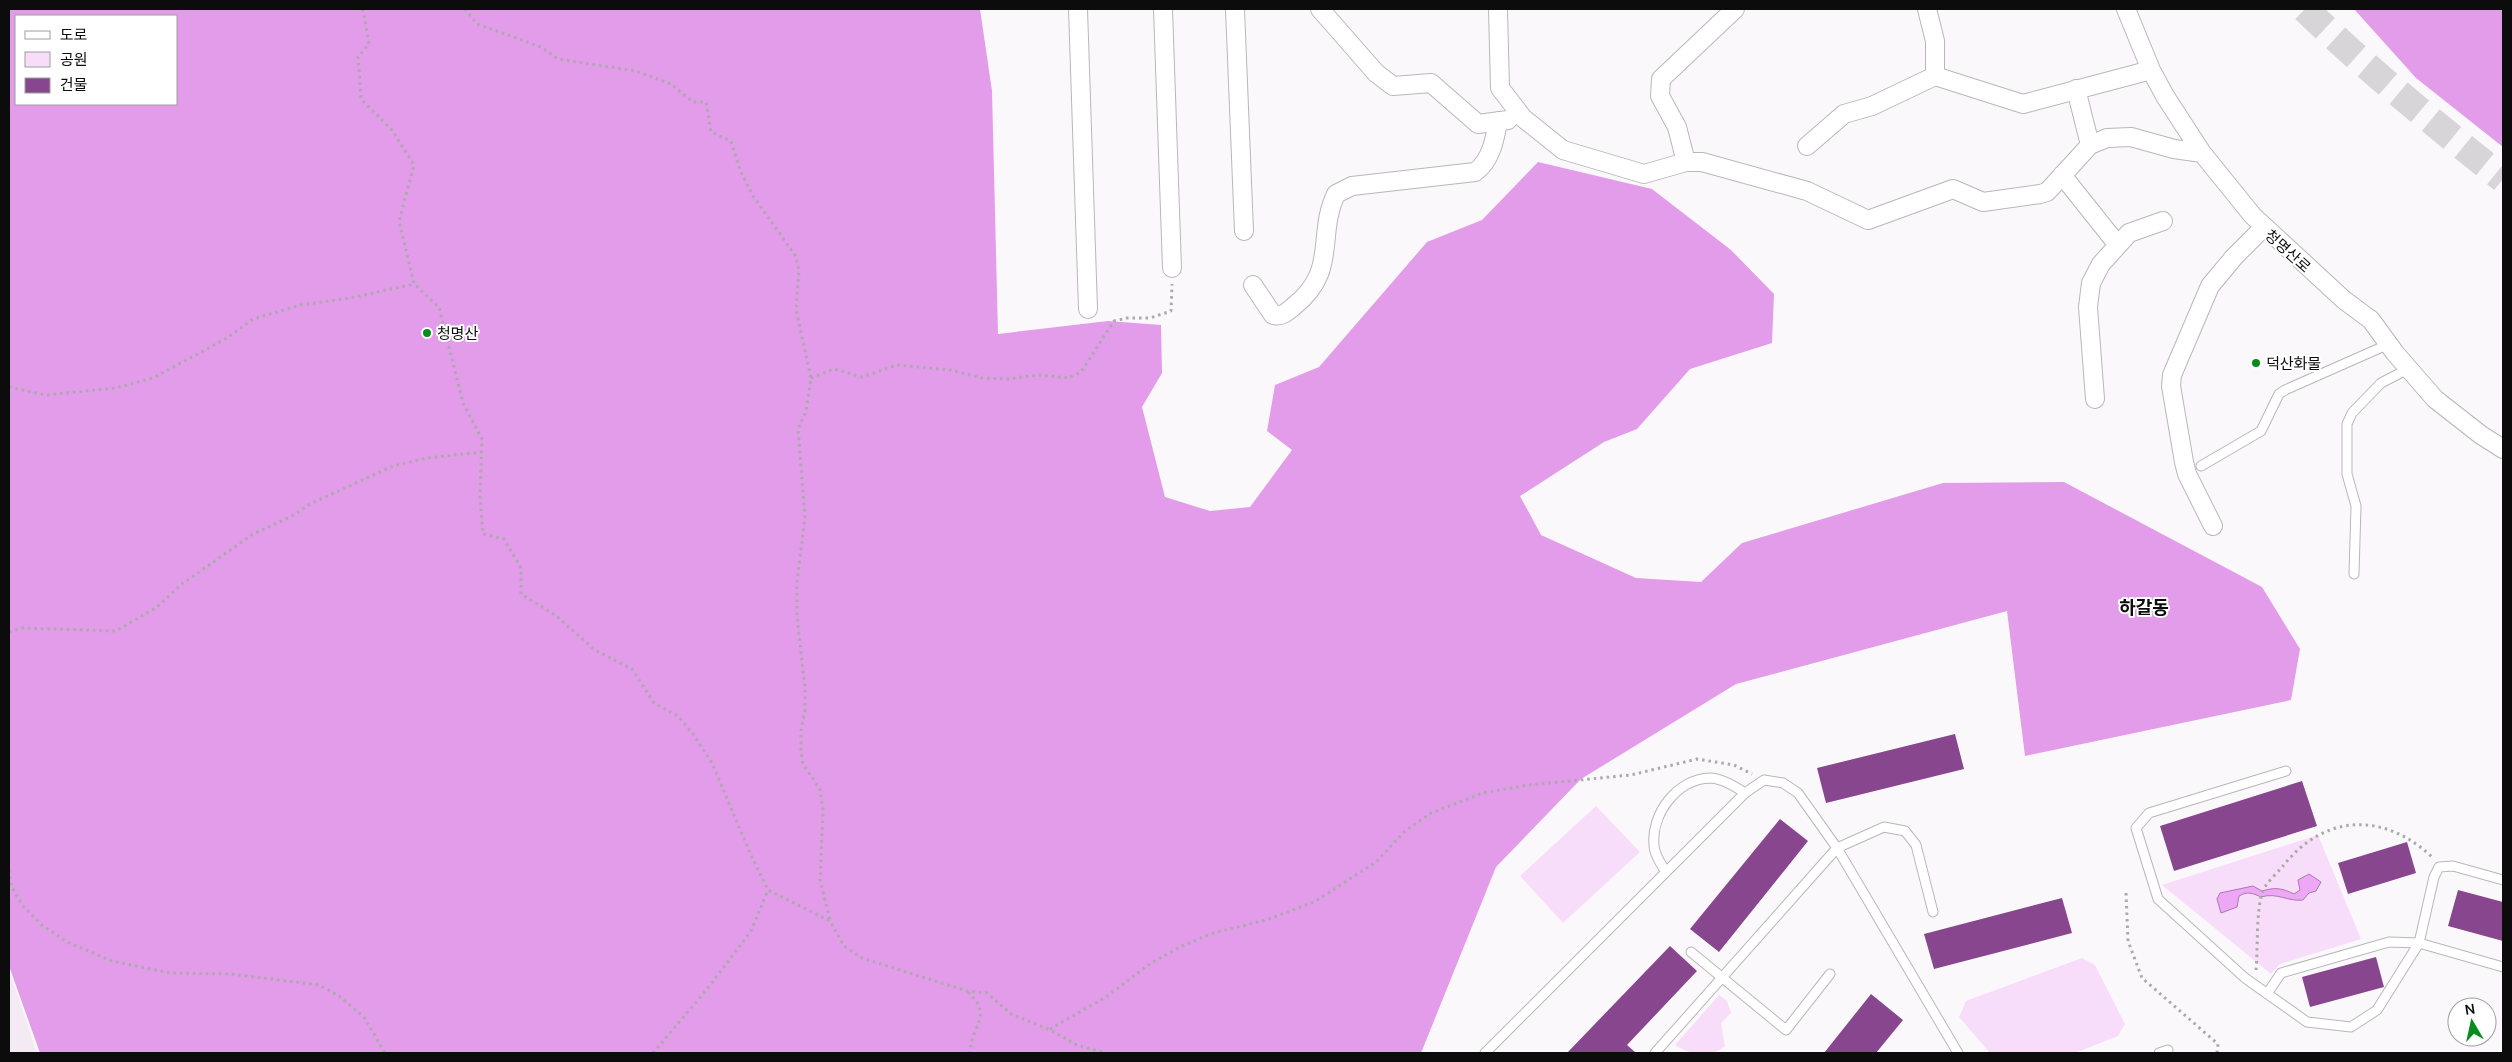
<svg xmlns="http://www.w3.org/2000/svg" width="2512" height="1062" viewBox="0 0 2512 1062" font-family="Manrope,'Noto Sans KR',sans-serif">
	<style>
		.built { fill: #f3eaf3 }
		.green { fill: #f8ddfa }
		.forest { fill: #e29ce9; fill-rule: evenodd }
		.water { fill: #eea7f4; stroke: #aa78af }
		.building { fill: #87468d }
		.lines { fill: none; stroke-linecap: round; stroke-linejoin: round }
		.primary-tunnel { stroke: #d7d5d7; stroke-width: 28; stroke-dasharray: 28 14; stroke-linecap: butt }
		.lane-casing { stroke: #b9b7b9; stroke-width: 11 }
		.street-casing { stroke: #b9b7b9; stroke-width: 20 }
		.path { stroke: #aba9ab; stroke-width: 3; stroke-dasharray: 2.5 4; stroke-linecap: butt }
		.lane { stroke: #fff; stroke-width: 9 }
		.street { stroke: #fff; stroke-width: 18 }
		.poi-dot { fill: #068d1b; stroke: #fff; stroke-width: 2 }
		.labels { text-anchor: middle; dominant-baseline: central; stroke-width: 4; stroke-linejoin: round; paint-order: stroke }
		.street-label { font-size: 15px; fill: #0d0c0d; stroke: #fff }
		.poi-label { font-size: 15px; fill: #0d0c0d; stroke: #fff; text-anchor: start }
		.quarter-label { font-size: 18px; font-weight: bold; fill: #0d0c0d; stroke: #fff }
	</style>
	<rect width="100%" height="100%" fill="#fbf8fb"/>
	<path class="built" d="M9,970L37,1053H9Z"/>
	<path class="green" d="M1596,806L1640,852L1563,923L1520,876Z
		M2318,835L2361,939L2280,964L2271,974L2162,885Z
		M2082,958L2095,965L2125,1024L2118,1036L2075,1053H1990L1959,1017L1966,1001Z
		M1719,995L1727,1001L1731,1013L1721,1023L1725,1046C1711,1058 1690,1055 1675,1045Z"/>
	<path class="forest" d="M9,9H980L992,91L998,334L1108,321L1161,325L1162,373L1142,407L1165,497L1210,511L1250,507L1292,450L1267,431L1275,385L1319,367L1427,242L1482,220L1538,162L1652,189L1731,250L1774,294L1772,343L1690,369L1637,429L1604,442L1520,496L1541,535L1636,578L1701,582L1742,543L1943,483L2064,482L2262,587L2300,649L2291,700L2025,756L2007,611L1736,684L1581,779L1496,867L1421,1053H40L9,966ZM16,16H176V104H16Z
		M2354,9H2503V147L2416,78Z"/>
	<path class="water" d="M2309,874L2321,882L2316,891L2309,893L2303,900C2288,902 2277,892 2261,897C2252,893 2248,891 2239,896L2237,907L2221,913L2217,899L2220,893L2253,886L2262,891C2275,887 2282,888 2294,894L2300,890L2298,880Z"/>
	<path class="building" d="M1955,734L1964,769L1826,803L1817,768Z
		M2302,781L2317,826L2174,871L2160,826Z
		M1780,819L1808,841L1719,952L1690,929Z
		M2407,842L2416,873L2348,894L2338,863Z
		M2458,890L2503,902V941L2448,926Z
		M2062,898L2072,933L1934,969L1924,934Z
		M1670,946L1697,971L1627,1045L1636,1053H1567Z
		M2376,957L2384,987L2310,1007L2302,977Z
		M1871,994L1903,1020L1876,1053H1824Z"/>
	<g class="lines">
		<path class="primary-tunnel" d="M2305,9C2368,70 2435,124 2503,179"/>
		<defs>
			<path id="lane" d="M2201,466L2261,431L2279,394L2285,390L2389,344
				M2354,574L2356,506L2347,474V424L2352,413L2381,383L2408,369
				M2286,771L2149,813L2136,828L2158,899L2245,978L2307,1022L2351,1027L2377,1010L2419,943L2434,877L2439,867L2453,866L2503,880
				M1666,872C1661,864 1654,854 1654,845C1651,814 1677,779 1710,778C1722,778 1736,787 1745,793
				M1691,952L1786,1030L1830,974
				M2267,994L2281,973L2389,942L2419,943L2503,967
				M1485,1053L1745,793L1764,780L1783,783L1798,793L1837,848L1958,1053
				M1655,1053L1837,848L1884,827L1905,831L1916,845L1933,912
				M2159,1053L2168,1050"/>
			<path id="street" d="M1078,9L1088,309
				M1163,9L1172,268
				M1235,9L1244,231
				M1320,9L1376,73L1393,86L1431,83L1478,124L1508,120
				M1498,9L1500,88L1523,118L1563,150L1644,174L1686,162H1702L1807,191L1868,220L1953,189L1983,202L2040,194L2047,192L2090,145L2107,138L2131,137L2174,149L2202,153
				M1927,9L1935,41V76
				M2126,9L2151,70L2165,96L2202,153L2253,216L2344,300L2371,320L2395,353L2435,399L2481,435L2503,449
				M2076,89L2090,145
				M1807,146L1844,114L1872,106L1935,76L2023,104L2151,70
				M1686,162L1677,127L1660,96L1661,79L1735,9
				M2062,175L2117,244
				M1253,285L1273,315C1282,317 1287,312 1293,307C1339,271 1316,236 1336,194L1352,186L1475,172C1491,161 1495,139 1498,121
				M2095,399L2088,307L2091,283L2101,264L2129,233L2163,221
				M2213,526L2187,474L2184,462L2171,386L2172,375L2210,286L2234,257L2263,228"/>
		</defs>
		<use href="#lane" class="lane-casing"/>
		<use href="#street" class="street-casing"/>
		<path class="path" d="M363,9L369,44L358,57L361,99L392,130L414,165L399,221L414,284L439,307L463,403L482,439L480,497L483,534L504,539L521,568V594L555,615L595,650L632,669L654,703L678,716L693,734L712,763L750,853L768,890L830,921L844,946L862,958L967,991L987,993L1011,1014L1050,1030L1077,1045L1105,1053
			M465,9L477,24L541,47L558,59L636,71L671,84L693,102H706L711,132L731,141L740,170L753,196L795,255L799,270L796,310L811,378L806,411L798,429L805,517L797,582V616L805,688V711L801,730V752L803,764L820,789L823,811L820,880L830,920
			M811,378L834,369L862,377L897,365L950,370L982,378L1007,379L1038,375L1069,378L1081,372L1114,321L1127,318H1150L1171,311L1172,284
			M9,387L46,395L116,388L153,378L227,338L253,319L301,305L350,298L414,284
			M9,632L22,628L116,631L157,607L182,584L253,534L292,516L310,504L393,466L427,458L482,452
			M9,870L11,886L23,906L42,925L67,942L112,961L170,973L230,974L319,985L339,996L364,1017L385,1053
			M2126,893L2128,941L2142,978L2218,1044L2217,1053
			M2256,970C2258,948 2256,913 2262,893C2265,884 2276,874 2283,866C2325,813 2384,812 2432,857
			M968,992C994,1016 971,1025 970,1053
			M1050,1029L1106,997L1151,963L1180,947L1210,934L1266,920L1314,902L1376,862L1405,831L1431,813L1483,793L1528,785L1631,775L1697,759L1734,765L1752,774
			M653,1053L708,988L751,931L768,890"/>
		<use href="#lane" class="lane"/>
		<use href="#street" class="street"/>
	</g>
	<g class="poi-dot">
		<circle cx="427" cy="333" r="5"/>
		<circle cx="2256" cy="363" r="5"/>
	</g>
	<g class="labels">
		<g class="street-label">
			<text transform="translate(2288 251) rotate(42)">청명산로</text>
		</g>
		<g class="poi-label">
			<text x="437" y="333">청명산</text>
			<text x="2266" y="363">덕산화물</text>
		</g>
		<g class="quarter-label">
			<text x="2144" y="607">하갈동</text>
		</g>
	</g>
	<rect width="2512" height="1062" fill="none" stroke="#0d0c0d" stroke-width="20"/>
	<rect x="15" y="15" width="162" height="90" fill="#ffffff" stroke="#9e9e9e"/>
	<rect x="25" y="31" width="25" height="8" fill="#ffffff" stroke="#9e9e9e"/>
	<text x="60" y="40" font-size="15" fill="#0d0c0d">도로</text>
	<rect x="25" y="52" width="25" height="15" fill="#f8ddfa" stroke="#9e9e9e"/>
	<text x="60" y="65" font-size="15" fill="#0d0c0d">공원</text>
	<rect x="25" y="78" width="25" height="15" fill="#87468d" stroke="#9e9e9e"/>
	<text x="60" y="90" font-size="15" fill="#0d0c0d">건물</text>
	<g transform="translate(2472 1022) rotate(351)"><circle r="24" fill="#ffffff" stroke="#9e9e9e"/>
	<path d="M0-4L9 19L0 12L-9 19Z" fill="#068d1b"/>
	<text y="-8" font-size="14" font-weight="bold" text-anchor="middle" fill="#0d0c0d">N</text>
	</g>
</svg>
